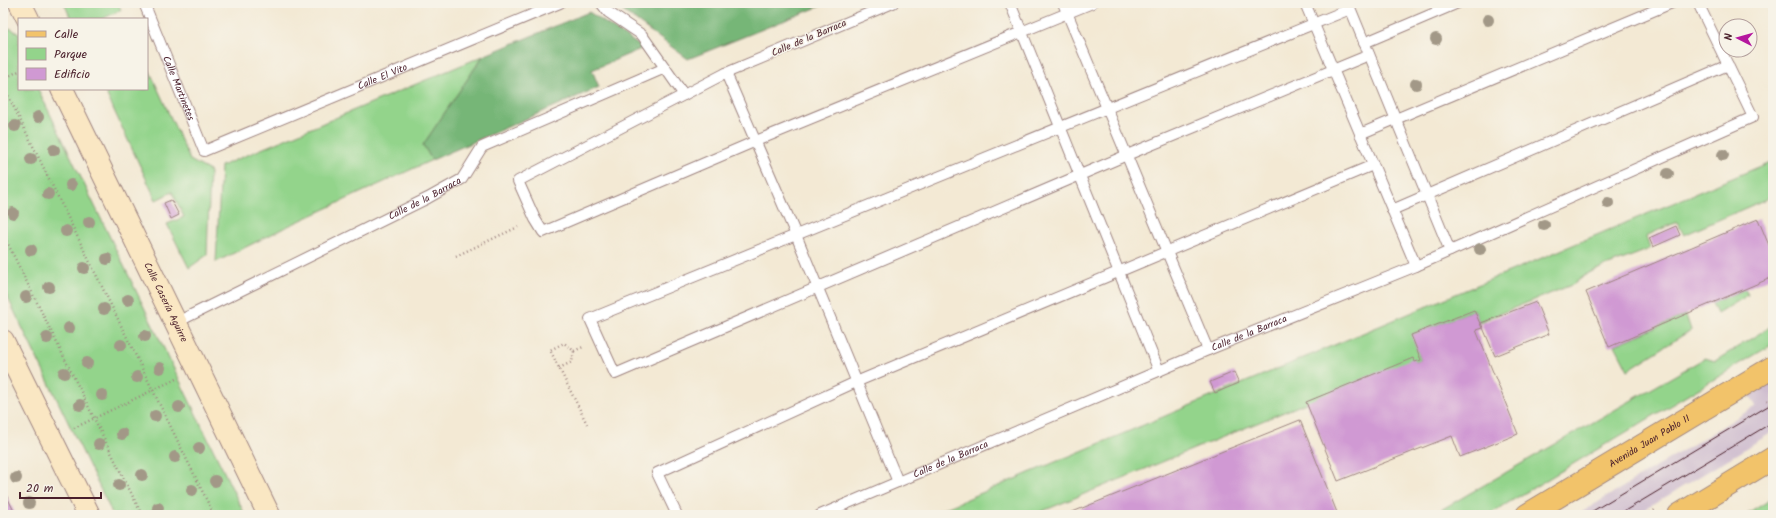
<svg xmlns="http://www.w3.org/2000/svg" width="1776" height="518" viewBox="0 0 1776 518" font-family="Kalam,sans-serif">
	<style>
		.industrial { fill: #cfbdcf }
		.green { fill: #93d48b; stroke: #6e7a5b }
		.forest { fill: #76b677; stroke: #606a51 }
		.building { fill: #d099d3 }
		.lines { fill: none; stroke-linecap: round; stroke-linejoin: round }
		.lane-casing { stroke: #9e8480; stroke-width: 12 }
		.secondary-casing { stroke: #9e8480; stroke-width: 24 }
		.primary-casing { stroke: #9e8480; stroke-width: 24 }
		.path { stroke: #9e8480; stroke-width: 2.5; stroke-dasharray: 1 3; stroke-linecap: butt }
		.lane { stroke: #fff; stroke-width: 10 }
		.secondary { stroke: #fae7c3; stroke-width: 22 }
		.primary { stroke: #f2c36a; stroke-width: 22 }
		.tram { stroke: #4a1f2b; stroke-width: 1 }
		.tree { fill: #a29887 }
		.labels { text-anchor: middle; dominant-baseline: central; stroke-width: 3; stroke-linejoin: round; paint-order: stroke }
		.street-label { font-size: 10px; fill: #4a1f2b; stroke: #f7f3e8 }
	</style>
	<rect width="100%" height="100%" fill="#f7f3e8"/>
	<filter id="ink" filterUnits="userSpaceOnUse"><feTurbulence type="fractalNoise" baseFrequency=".025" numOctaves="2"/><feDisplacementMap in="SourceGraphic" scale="8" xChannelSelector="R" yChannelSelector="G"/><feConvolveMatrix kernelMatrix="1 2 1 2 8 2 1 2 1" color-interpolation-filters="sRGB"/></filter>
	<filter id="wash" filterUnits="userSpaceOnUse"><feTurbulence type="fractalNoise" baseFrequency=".012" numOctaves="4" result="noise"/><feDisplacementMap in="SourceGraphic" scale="16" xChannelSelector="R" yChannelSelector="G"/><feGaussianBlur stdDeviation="0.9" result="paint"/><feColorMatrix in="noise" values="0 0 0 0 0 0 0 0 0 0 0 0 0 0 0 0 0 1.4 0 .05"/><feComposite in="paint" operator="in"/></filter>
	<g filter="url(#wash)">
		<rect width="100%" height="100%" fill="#f3e9d4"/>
		<path class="industrial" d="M1773,380V435L1771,433L1636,515H1577L1756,406L1749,395Z"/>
		<path class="green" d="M64,3H118L121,10L102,19H71Z
			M3,27L12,29L19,34V89H38L245,515H113L3,288Z
			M483,56L423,145L432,160L286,227L216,262L221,166Z
			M147,65L190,160L210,171L207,255L189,268L167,224L184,217L172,192L156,200L104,89H147Z
			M1773,161V196L1684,235L1677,222L1646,236L1650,249L1588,273L1574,284L1479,322L1474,310L1412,335L1421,360L1415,362L1413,359L1033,515H929Z
			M1745,289L1748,295L1717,314L1712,303Z
			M1686,315L1691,330L1628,370L1615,345Z
			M1773,325V344L1488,515H1432L1705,358L1715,361Z
			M1773,498V515H1746Z"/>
		<path class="forest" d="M612,3H828L688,59Z
			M589,12L643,48L592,70L599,87L432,160L423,145L483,56Z"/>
		<g id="blocks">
			<path class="building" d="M171,200L179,215L171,219L164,203Z
				M1758,219L1773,255V277L1609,347L1586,292Z
				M1676,226L1680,235L1653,247L1649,238Z
				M1536,302L1549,334L1495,356L1481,323Z
				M1474,310L1482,328L1476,330L1518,434L1460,457L1452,436L1338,481L1306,402L1413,358L1415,362L1421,360L1411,335Z
				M1234,372L1239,383L1215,393L1210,382Z
				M1300,420L1338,515H1065Z
				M3,488L11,505L16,515H3Z"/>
		</g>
	</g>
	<g filter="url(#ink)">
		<use href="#blocks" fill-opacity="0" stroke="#9e8480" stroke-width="1"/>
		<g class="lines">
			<defs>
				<g id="lane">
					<path id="s1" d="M144,3L204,151L560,3"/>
					<path d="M601,3L608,12L642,35L684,95"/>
					<path d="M893,3L726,73L518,181L535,219L543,232L756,141L1092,3"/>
					<path d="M1010,3L1159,371"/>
					<path d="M1063,3L1208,350"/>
					<path d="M1305,3L1416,266"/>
					<path d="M1348,3L1450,251"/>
					<path d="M1350,9L590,319L615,374L1127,155L1369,55"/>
					<path d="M1364,43L1458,3"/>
					<path d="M726,73L796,235L898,482"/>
					<path d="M1360,134L1672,3"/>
					<path d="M1392,210L1728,65"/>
					<path id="s2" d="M175,323L428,198L462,179L482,147L665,68"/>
					<path d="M677,515L657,473L856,382L1373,165"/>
					<path id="s3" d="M820,515L1208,350L1416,266L1753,117L1698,3"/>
				</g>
				<g id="secondary">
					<path d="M20,3L28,19"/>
					<path id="s4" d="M62,89L269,515"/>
					<path d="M3,341L89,515"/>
				</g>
				<g id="primary">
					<path id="s5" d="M1527,515L1773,367"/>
					<path d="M1679,515L1773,458"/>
				</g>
			</defs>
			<use href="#lane" class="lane-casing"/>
			<use href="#secondary" class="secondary-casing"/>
			<use href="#primary" class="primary-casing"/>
			<path class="path" d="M3,79L19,71
				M3,85L214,515
				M3,234L142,515
				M456,256L518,227
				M574,351L583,347
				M559,368L572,362L574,351L564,343L550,350L587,424
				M1767,400L1773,410
				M74,428L176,379
				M1647,515L1655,510"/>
			<use href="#lane" class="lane"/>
			<use href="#secondary" class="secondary"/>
			<use href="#primary" class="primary"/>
			<path class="tram" d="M1586,515L1773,403
				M1618,515L1773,422"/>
		</g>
		<g class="tree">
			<circle cx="1488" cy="20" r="6"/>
			<circle cx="1436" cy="39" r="6"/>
			<circle cx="1416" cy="84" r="6"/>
			<circle cx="38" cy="117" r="6"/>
			<circle cx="15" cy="126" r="6"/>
			<circle cx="54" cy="150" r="6"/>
			<circle cx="1723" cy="155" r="6"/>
			<circle cx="31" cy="159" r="6"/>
			<circle cx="1668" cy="174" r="6"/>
			<circle cx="71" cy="185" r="6"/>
			<circle cx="48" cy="194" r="6"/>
			<circle cx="1608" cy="203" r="6"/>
			<circle cx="13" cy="213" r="6"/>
			<circle cx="89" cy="222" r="6"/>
			<circle cx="1544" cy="225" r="6"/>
			<circle cx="66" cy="231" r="6"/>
			<circle cx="1480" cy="249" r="6"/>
			<circle cx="31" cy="250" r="6"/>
			<circle cx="107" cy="259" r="6"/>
			<circle cx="84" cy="268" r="6"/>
			<circle cx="49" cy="287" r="6"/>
			<circle cx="26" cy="297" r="6"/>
			<circle cx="128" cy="300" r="6"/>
			<circle cx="104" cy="309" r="6"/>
			<circle cx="69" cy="328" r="6"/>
			<circle cx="145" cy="336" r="6"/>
			<circle cx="47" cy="338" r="6"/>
			<circle cx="121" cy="345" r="6"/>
			<circle cx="87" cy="363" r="6"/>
			<circle cx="160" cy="368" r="6"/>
			<circle cx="64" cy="373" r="6"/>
			<circle cx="137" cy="377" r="6"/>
			<circle cx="102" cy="395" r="6"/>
			<circle cx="80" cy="405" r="6"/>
			<circle cx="179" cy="407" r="6"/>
			<circle cx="155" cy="416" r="6"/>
			<circle cx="122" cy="434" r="6"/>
			<circle cx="99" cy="444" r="6"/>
			<circle cx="199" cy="448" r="6"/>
			<circle cx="175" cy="457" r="6"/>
			<circle cx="142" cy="475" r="6"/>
			<circle cx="16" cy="478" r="6"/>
			<circle cx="215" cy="481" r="6"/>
			<circle cx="119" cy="485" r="6"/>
			<circle cx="192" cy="490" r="6"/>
			<circle cx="29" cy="503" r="6"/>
			<circle cx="158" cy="508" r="6"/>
		</g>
	</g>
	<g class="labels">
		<g class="street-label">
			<text transform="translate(809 38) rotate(-23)">Calle de la Barraca</text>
			<text stroke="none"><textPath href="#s1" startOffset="353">Calle El Vito</textPath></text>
			<text stroke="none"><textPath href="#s1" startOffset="92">Calle Martinetes</textPath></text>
			<text stroke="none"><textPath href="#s2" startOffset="279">Calle de la Barraca</textPath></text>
			<text stroke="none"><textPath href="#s4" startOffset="237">Calle Casería Aguirre</textPath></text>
			<text stroke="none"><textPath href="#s3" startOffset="466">Calle de la Barraca</textPath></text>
			<text stroke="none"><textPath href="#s5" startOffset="143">Avenida Juan Pablo II</textPath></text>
			<text stroke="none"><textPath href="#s3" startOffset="142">Calle de la Barraca</textPath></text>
		</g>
	</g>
	<rect width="1776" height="518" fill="none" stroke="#f7f3e8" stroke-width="16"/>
	<rect x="18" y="18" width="130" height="72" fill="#f7f3e8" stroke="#b29e9c"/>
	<rect x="26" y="31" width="20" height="6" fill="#f2c36a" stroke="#b29e9c"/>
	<text x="54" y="38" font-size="12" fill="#4a1f2b">Calle</text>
	<rect x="26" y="48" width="20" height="12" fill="#93d48b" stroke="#b29e9c"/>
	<text x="54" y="58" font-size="12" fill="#4a1f2b">Parque</text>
	<rect x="26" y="68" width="20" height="12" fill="#d099d3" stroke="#b29e9c"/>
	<text x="54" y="78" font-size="12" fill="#4a1f2b">Edificio</text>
	<g transform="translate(1738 38) rotate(276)"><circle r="19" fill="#f7f3e8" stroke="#b29e9c"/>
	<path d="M0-3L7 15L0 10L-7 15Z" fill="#b5179e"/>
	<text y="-6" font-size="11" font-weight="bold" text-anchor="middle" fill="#4a1f2b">N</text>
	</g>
	<path d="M20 492v6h81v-6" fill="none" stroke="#4a1f2b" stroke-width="2"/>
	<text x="26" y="492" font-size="12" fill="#4a1f2b" stroke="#f7f3e8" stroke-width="3" paint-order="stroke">20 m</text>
</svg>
